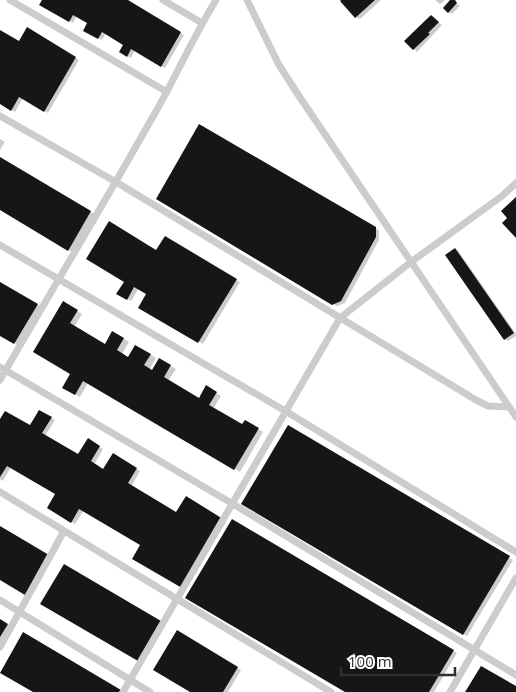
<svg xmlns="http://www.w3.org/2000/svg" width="516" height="692" viewBox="0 0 516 692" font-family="'Open Sans',sans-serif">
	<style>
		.shadow { fill: #0003 }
		.building { fill: #161616 }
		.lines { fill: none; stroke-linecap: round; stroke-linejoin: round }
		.minor { stroke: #ccc; stroke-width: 7 }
	</style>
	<rect width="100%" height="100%" fill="#fff"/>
	<path class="shadow" d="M44,0H125L184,35L165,68L135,50L131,58L121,52L125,44L106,33L102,40L84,30L89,23L77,16L73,23L41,4Z
		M343,0H381L360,19L356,17Z
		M435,0H445L440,4Z
		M452,0L460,6L452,14L448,12Z
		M431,16L442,25L417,52L406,41Z
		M27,29L79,60L48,113L23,98L15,112L0,103V32L19,43Z
		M200,126L379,230V240L345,303L337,306L158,199Z
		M0,139L5,142L0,150Z
		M0,159L94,214L72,252L0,209Z
		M165,238L240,282L203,344L140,307L148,294L139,288L131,301L118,293L125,281L157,252Z
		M456,249L459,252L516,334V336L508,341L505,339Z
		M0,283L41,307L18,345L0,334Z
		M63,303L82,314L74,327L105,345L113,332L129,342L122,354L129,358L136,346L156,358L149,370L152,372L160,360L176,369L168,381L199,399L206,387L221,396L213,409L242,426L245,421L263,432L240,472L88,383L80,397L64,388L72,373Z
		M39,411L55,420L45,436L79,456L88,440L103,449L94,465L104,471L113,455L140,471L131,487L177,514L186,498L226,522L186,589L142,544L84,510L75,524L72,522L57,494L11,467L3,481L0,479V421L30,427Z
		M288,427L513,560L467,636L243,504Z
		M232,521L457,653L434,692H347Z
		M0,620L11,627L0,646Z
		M177,632L241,670L228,692H192Z"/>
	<path class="building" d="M42,0H128L181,32L161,67L131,49L127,57L119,52L123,45L102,32L98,39L83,31L87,23L73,15L69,22L39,5Z
		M341,0H375L355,18L340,1Z
		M450,0H455L457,3L448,13L443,8Z
		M431,15L439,22L428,33L430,34L413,50L404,41Z
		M27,27L76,57L44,112L19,97L11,111L0,104V30L19,41Z
		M199,124L376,227V237L341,301L332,305L156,199Z
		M0,157L91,211L68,251L0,210Z
		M516,197V238L502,223L507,218L501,211Z
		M109,221L156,250L165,236L237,279L198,343L138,308L146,294L134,287L127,300L116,294L124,282L86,259Z
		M455,248L514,333L504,340L445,255Z
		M0,282L38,304L14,344L0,336Z
		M63,301L78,310L70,323L105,344L112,331L124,338L117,350L128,357L135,345L151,354L144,365L152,370L159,358L171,365L164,377L199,398L206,385L217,392L209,405L242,424L245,420L259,428L234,470L83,381L75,395L62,388L70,374L33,352Z
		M39,410L52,417L42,433L78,454L88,438L100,446L91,461L103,469L113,453L137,468L128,483L176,512L186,496L223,519L182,588L132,559L140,545L79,509L71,523L47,508L55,494L7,466L0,477V419L5,411L30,425Z
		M288,425L510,556L463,635L241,504Z
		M232,519L454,650L429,692H345L185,598Z
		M0,526L49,555L25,595L0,580Z
		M64,564L161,621L138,661L40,604Z
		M0,619L8,624L0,637Z
		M177,630L238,667L223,692H190L153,670Z
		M23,632L121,690L119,692H33L0,673Z
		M481,666L516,686V692H465Z"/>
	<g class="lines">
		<path class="minor" d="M10,0L167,92
			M163,0L202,23
			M247,0L279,65L299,96L516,417
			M0,116L116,182L476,400L488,406L509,407
			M0,245L287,412L516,552
			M0,367L233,504L516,675
			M0,380C50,293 102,207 151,120C174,81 192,39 216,0
			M0,492L331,692
			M0,600L150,692
			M0,647L64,531
			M123,692L340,318L411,262L502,196L516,183
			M450,692L516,578"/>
	</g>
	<path d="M341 667v8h114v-8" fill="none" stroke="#2f2f2f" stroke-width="2.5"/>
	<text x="348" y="667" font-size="15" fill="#2f2f2f" stroke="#ffffff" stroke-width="4" paint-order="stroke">100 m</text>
</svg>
